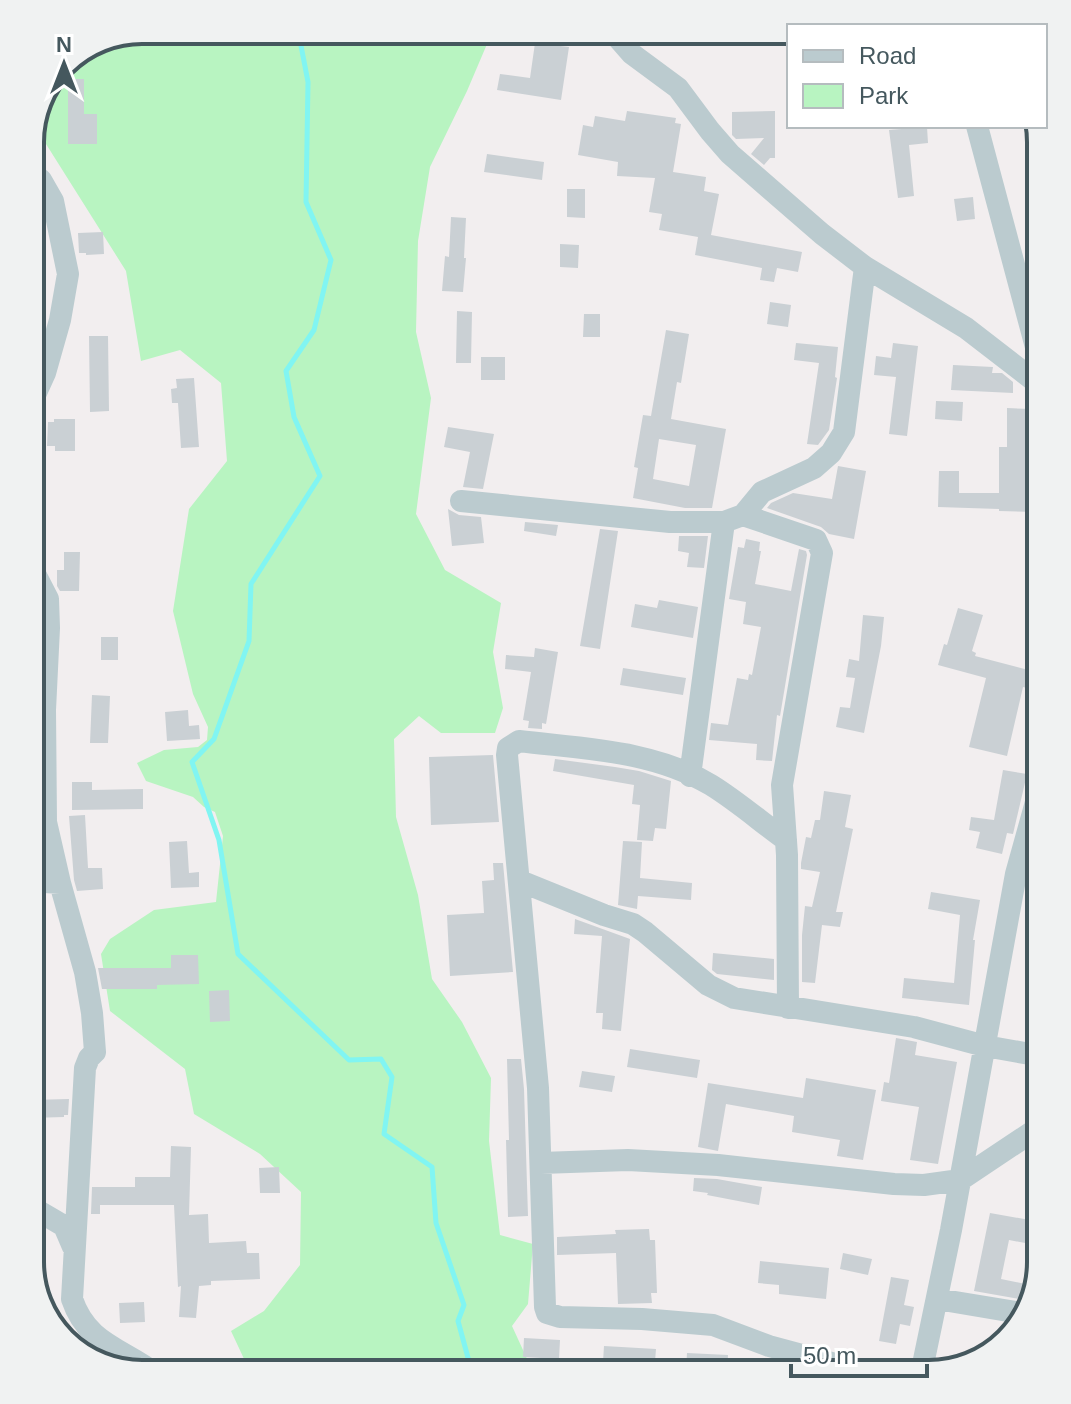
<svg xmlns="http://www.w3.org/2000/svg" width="1071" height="1404" viewBox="0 0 1071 1404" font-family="Arial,sans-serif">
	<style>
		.green { fill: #b8f4c1 }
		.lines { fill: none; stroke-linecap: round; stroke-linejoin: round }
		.stream { stroke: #81f5f2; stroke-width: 5 }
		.building { fill: #cad0d4; fill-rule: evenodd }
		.minor { stroke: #bbcbcf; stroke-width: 22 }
		.rim { fill: none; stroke: #45585e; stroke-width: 4 }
	</style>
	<rect width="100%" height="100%" fill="#f2eeef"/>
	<path class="green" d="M142,30H493L467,91L430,167L418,241L416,332L431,398L416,514L445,570L501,603L493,652L503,708L495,733H441L419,716L394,739L396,817L418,895L432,979L462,1022L491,1078L489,1141L500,1235L533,1244L528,1304L512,1326L534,1374H323L319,1364L245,1361L231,1331L264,1311L300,1265L301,1192L260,1154L194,1114L185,1069L110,1011L101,954L110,939L154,910L216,902L223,836L215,812L204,807L193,797L146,781L137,763L164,750L198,747L207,740L208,727L193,694L173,611L189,509L227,461L221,383L180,350L141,361L126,271L46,144L44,108L68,58Z"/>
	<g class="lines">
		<path class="stream" d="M298,30L308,82L306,202L331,260L314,330L286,371L294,417L320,476L251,584L249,641L214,739L192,762L219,840L238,954L349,1060L381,1059L392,1077L384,1134L432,1167L436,1223L464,1305L458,1321L470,1365L481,1374"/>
	</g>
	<path class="building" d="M535,43L569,47L561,100L497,90L500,74L530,78Z
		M68,79H84V114H97V144H68Z
		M627,111L676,118L675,123L681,124L673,172L706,177L704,191L719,194L711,235L802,252L798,272L777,268L774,282L760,280L762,268L695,255L698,237L659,230L662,214L649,212L655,178L617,176L618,162L578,155L583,125L593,127L595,116L625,121Z
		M775,111V158H770L764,165L751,154L764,138L736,139L732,135V112Z
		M927,127L928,143L909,145L914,196L898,198L889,130Z
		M487,154L544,162L542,180L484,172Z
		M567,189H585V218L567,217Z
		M973,197L975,219L957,221L954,199Z
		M451,217L466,218L464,258H466L463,292L442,291L445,256L449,257Z
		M103,232L104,254L86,255V253H79L78,233Z
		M560,244L579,245L578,268L560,267Z
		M770,302L791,305L788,327L767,324Z
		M457,311L472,312L471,363H456Z
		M584,314H600V337H583Z
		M666,330L689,334L681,383L677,382L671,419L726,429L712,508H685L633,498L638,468L634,467L643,415L651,416ZM659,439L696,445L689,486L653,479Z
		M89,336H108L109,411L90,412Z
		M796,343L838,347L835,377L837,378L829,430L818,445L807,444L819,363L794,360Z
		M893,343L918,346L907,436L889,434L896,377L874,375L876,356L891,358Z
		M481,357H505V380H481Z
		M953,365L993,367L992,373H1002L1013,382V393L951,390Z
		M194,378L199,447L181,448L178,403H172L171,389L177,388L176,379Z
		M936,401L963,402L962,421L935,419Z
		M1007,408L1031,409L1030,447H1036L1035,512L999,511V509L938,507L939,471H959V493H999V447H1007Z
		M54,419H75V451H55V446H47L48,422H54Z
		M448,427L494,434L483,489L463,487L470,452L444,447Z
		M838,466L866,471L854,539L829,534L821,527L767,508L771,503L793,493L832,499Z
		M448,509L459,515L481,517L484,543L452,546Z
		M525,522L558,525L556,536L524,531Z
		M600,529L618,531L600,649L580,646Z
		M679,536H708L704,568L687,567L689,553L678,551Z
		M746,539L760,542L759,551H761L755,584L791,591L799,549L806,551L807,555L780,716L777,715L772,761L756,760L757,744L709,740L711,723L728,725L737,678L748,680L749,674L752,675L761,627L743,624L746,602L729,599L738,547L744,548Z
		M64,552H80L79,591H60L57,586V570H64Z
		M659,600L698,607L693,638L631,627L635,604L657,608Z
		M958,608L983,615L972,651L976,653L975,656L1036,672L1031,689L1023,687L1007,756L969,747L986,678L938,665L944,644L947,645Z
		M863,615L884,617L881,646L864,733L836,727L840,707L850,708L855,678L846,677L849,659L859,661Z
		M101,637H118V660H101Z
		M535,648L558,652L546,724L542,723V729L528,728L529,721L523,720L531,672L505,669L506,655L534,657Z
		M623,668L686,678L683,695L620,685Z
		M92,695L110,696L108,743H90Z
		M188,710L189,726L199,725L200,739L167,741L165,712Z
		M493,755L499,822L431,825L429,757Z
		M555,759L615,767L639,771L671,781L666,829L655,828L653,841L637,840L640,805L632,804L634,785L553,771Z
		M1003,770L1027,774L1013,834L1007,833L1002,854L976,848L980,832L969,830L971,817L994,820Z
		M72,782H92V790L143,789V809L72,810Z
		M824,791L851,795L845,827L853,829L836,912H843L840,927L822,925L815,983L802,982V935L805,906L812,907L820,872L801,869V863L806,837L811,838L815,820H820Z
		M85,815L88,868H102L103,889L77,891L74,880L69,816Z
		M187,841L189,873L199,872V887L171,888L169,842Z
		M623,841L642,842L640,878L692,883L691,900L638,896L637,909L618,905Z
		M493,863H503L513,972L450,976L447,915L484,913L482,881L494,880Z
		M931,892L980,900L973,940H975L969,1005L902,998L904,978L954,983L960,915L928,909Z
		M575,919L630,939L621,1031L602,1029L603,1013H596L602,936L574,934Z
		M713,953L774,959V980L717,974L712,970Z
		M171,955H198L199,984L157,985V989H102L98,968H171Z
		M229,990L230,1021L210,1022L209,991Z
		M896,1038L917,1042L915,1055L957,1062L938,1164L910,1160L919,1107L881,1101L884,1082L889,1083Z
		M630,1049L700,1060L697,1078L627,1067Z
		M507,1059H521L524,1089L528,1216L508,1217L506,1140H509Z
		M582,1071L615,1076L612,1092L579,1087Z
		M806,1078L876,1090L863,1160L837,1156L840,1140L792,1132L794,1116L726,1104L718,1151L698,1147L708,1083L803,1098Z
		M69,1099L68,1115H64V1117L30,1118V1100Z
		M171,1146L191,1147L189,1215L208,1214L209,1243L246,1241L247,1253H259L260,1279L211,1281V1285L199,1286L196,1318L179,1317L181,1286L178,1287L174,1205H100V1214H91L92,1187H135V1177H170Z
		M279,1167L280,1193H260L259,1168Z
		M694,1178L717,1179L762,1187L759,1205L707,1195L708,1193L693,1191Z
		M990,1213L1041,1222V1246L1009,1240L1001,1279L1035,1286L1031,1301L974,1291Z
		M649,1229L650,1240H655L657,1293H651L652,1303L618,1304L616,1253L557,1255V1237L616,1234L615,1230Z
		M843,1253L872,1259L868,1275L840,1269Z
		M760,1261L829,1268L826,1299L779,1294V1285L758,1283Z
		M891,1277L909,1280L904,1305L914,1307L910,1326L900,1324L896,1344L879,1341Z
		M144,1302L145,1322L120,1323L119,1303Z
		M524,1338L560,1340L559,1359L523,1357Z
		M604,1346L656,1349L654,1374H635L636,1364L603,1362Z
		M687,1353L728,1355L727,1374H703V1370L686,1369Z"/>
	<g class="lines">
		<path class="minor" d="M611,30L632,54L678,88L710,131L730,154L822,234L865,267L966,328L1041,386
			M977,126L1041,366
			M30,406L45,373L60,320L68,274L53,201L41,180L30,171
			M461,501L670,522H724L743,515L762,492L814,468L831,453L844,432L865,267
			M743,515L816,540L822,553L782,785L787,855L788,1008
			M30,564L48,599L49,628L45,710L46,822L60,883L85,972L92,1013L95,1052L89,1058L85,1068L72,1299C87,1344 122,1348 156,1374
			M690,776L724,522
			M786,840C761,822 737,801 711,785C653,750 584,749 519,741L508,748L507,755L538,1088L545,1307L547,1313L560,1317L642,1319L713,1325L769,1346L873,1374
			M30,881L60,883
			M520,881L604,915L633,924L645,932L708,985L734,998L914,1027L985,1046L1041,1056
			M541,1163L628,1160L718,1165L894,1184L924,1185L960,1180L1041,1126
			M30,1210L35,1209L64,1226L73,1247
			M937,1299L1027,1314
			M921,1374L951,1230L1016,874L1041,784"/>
	</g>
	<path d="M0 0H1071V1404H0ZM142 44H929A98 98 0 0 1 1027 142V1262A98 98 0 0 1 929 1360H142A98 98 0 0 1 44 1262V142A98 98 0 0 1 142 44Z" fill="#f0f2f2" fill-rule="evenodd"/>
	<path class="rim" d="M142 44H929A98 98 0 0 1 1027 142V1262A98 98 0 0 1 929 1360H142A98 98 0 0 1 44 1262V142A98 98 0 0 1 142 44Z"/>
	<rect x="787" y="24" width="260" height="104" fill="#ffffff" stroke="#b5bcbf" stroke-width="2"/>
	<rect x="803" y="50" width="40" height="12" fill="#bbcbcf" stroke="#b5bcbf" stroke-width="2"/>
	<text x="859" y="64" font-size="24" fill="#45585e">Road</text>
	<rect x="803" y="84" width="40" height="24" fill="#b8f4c1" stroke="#b5bcbf" stroke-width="2"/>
	<text x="859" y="104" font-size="24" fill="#45585e">Park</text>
	<g transform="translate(64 64)" stroke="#ffffff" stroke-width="6" paint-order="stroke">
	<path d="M0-6L14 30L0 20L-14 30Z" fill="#45585e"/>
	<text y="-12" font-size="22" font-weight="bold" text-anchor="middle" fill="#45585e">N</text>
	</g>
	<path d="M791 1364v12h136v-12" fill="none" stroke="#45585e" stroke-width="4"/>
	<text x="803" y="1364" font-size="24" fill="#45585e" stroke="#ffffff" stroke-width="6" paint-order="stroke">50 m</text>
</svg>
